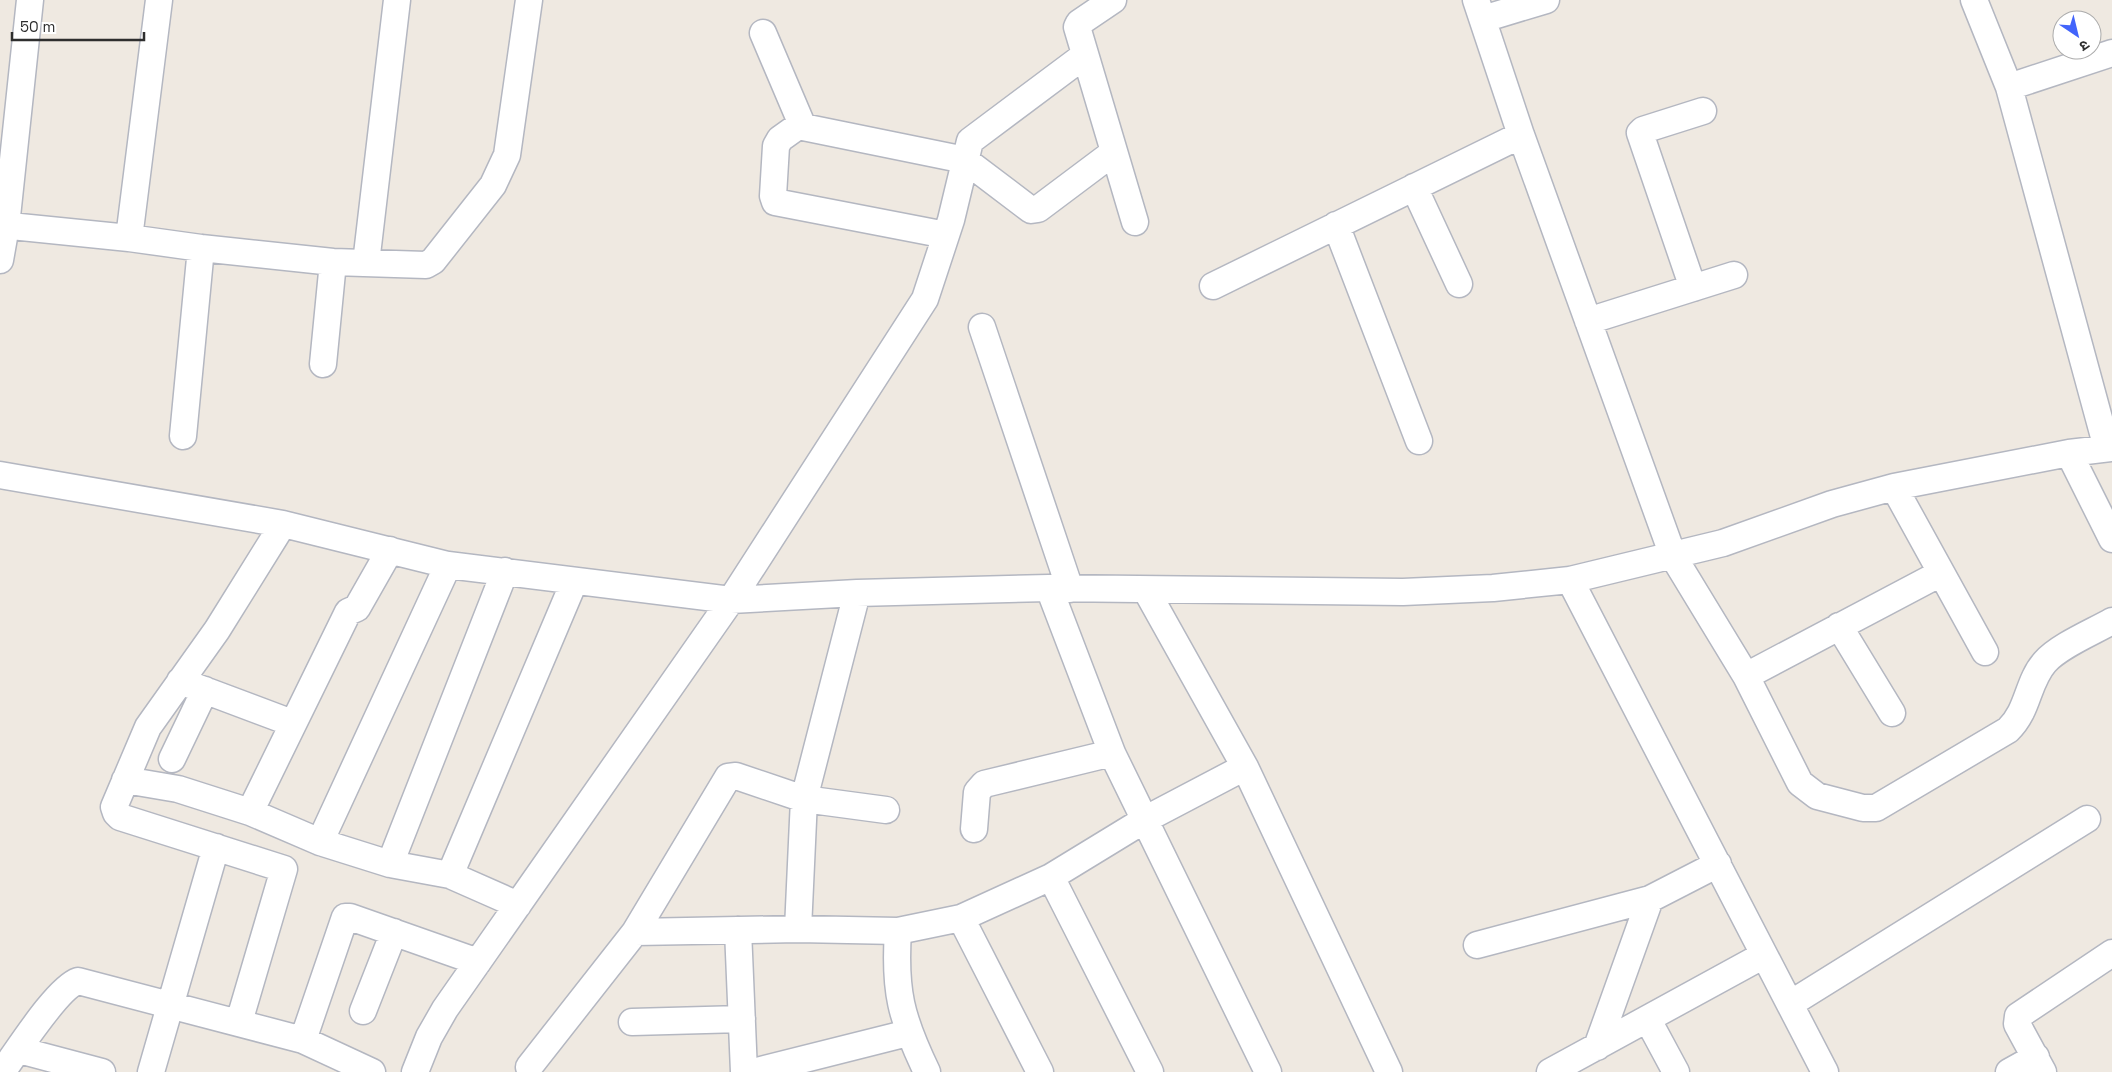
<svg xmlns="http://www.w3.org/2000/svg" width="2112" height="1072" viewBox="0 0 2112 1072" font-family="'Space Grotesk','Noto Sans Devanagari',sans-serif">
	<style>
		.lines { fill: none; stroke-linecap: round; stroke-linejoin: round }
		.minor-casing { stroke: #b4b7c1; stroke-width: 29 }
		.minor { stroke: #fff; stroke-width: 26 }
	</style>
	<rect width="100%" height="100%" fill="#efe9e1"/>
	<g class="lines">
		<defs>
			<path id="minor" d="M1113,0L1079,23L1077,27L1135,222
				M1476,0L1521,135L1673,556L1746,676L1800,783L1817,796L1863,808H1876L2008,730C2029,710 2027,682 2045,662C2059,646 2093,632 2112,621
				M1974,0L2009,87L2107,448
				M1483,19L1546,0
				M763,33L803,127L965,160L1031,210L1038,209L1114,152
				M2009,87L2112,53
				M801,124L780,139L776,146L773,196L775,202L946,235
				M1414,187L1459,284
				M0,225L129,238L201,248L333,262L426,265L433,261L493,185L507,155L529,0
				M1336,225L1419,441
				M129,238L159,0
				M0,260L6,226L30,0
				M366,263L397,0
				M1213,286L1521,135
				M1693,288L1640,133L1643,130L1703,111
				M1588,321L1734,275
				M982,327L1070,589
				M323,364L333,262
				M183,436L201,248
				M2069,453L2112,539
				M0,475L283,524L448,565L731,600L857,593L1049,588L1403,592L1493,588L1570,580L1723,543L1832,504L1894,487L2069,453L2112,448
				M1894,487L1985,652
				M1570,580L1825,1072
				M1049,588L1112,753L1268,1072
				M1146,590L1245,767L1389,1072
				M1839,626L1892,713
				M1746,676L1941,573
				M180,681L292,723
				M172,759L205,690
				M125,780L178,789L250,812L320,842L390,864L450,875L518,905
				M250,812L348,612L357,608L390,550
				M974,829L977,792L984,784L1112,753
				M320,842L448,565
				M390,864L505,571
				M450,875L574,582
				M1051,877L1150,1072
				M961,918L1040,1072
				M798,929L804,799L857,593
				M738,930L744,1072
				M898,931C894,991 901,1018 927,1072
				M635,932L798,929L898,931L961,918L1051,877L1146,819L1245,767
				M1477,945L1650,899L1718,864
				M1790,1004L2087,819
				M363,1011L394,932
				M1648,1020L1676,1072
				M239,1022L284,869L120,817L116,813L114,807L148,727L217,630L283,524
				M632,1022L742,1019
				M303,1040L345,917H350L478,962
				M1597,1047L1650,899
				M19,1050L102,1072
				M529,1067L635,932L728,777L736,776L804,799L886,810
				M2,1072C17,1052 57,988 78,981L303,1040L372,1072
				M151,1072L216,847
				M415,1072L429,1037L445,1009L731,600L925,299L951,220L970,141L1085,55
				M753,1072L908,1033
				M1550,1072L1764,955
				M2009,1072L2036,1057
				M2043,1072L2017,1024L2018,1016L2112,953"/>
		</defs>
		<use href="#minor" class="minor-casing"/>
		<use href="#minor" class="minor"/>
	</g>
	<g transform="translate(2077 35) rotate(145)"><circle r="24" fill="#ffffff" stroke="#ababab"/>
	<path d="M0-4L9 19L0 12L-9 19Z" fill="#4264fb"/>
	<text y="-8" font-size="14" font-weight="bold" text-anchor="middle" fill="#2e2e2e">उ</text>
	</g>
	<path d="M12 32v8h132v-8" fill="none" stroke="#2e2e2e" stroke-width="2.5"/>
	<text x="20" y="32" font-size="15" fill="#2e2e2e" stroke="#ffffff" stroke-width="4" paint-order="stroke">50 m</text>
</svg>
